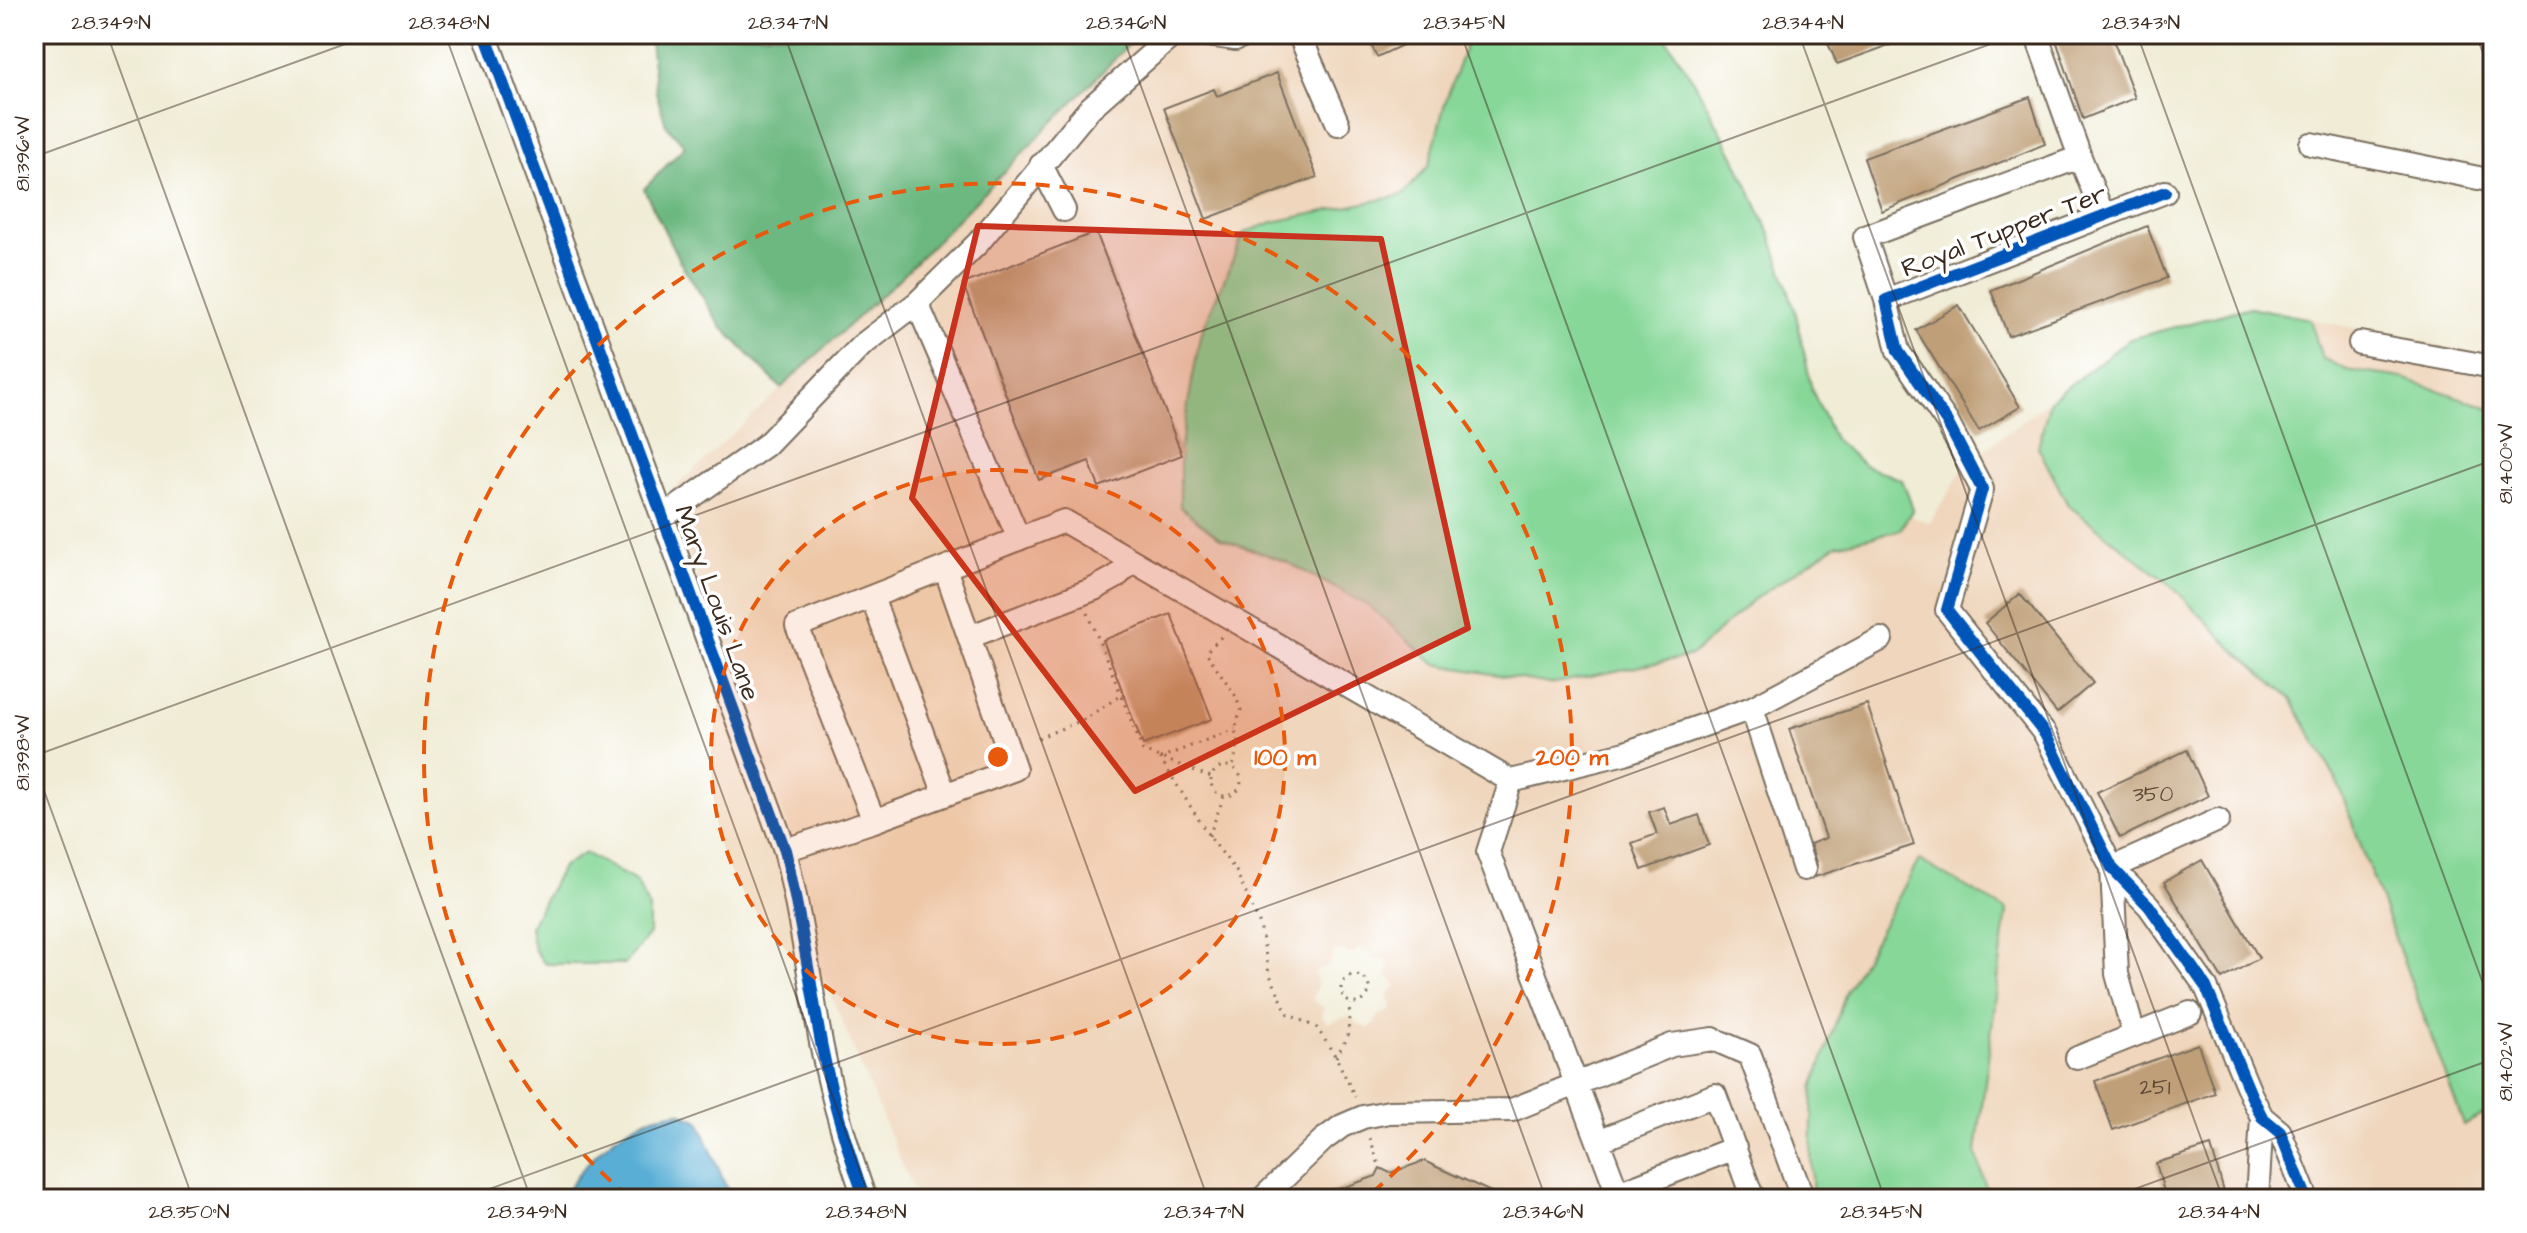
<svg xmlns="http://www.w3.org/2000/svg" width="2527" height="1233" viewBox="0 0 2527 1233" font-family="'Architects Daughter',sans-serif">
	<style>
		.built { fill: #efd6bc; fill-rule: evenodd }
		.green { fill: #86d798; stroke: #60805b; stroke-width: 2 }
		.forest { fill: #6cb880; stroke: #54714f; stroke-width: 2 }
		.water { fill: #59aed5; stroke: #4a6c7a; stroke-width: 2 }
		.building { fill: #bf9f77 }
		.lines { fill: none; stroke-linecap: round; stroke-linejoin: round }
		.minor-casing { stroke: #7a6e5e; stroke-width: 26 }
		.path { stroke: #7a6e5e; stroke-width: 3; stroke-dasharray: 2 6; stroke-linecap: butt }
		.minor { stroke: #fff; stroke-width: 22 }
		.cycleway-casing { stroke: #fff; stroke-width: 17 }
		.cycleway { stroke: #0057b8; stroke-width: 12 }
		.marked { fill: #c8321e; fill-opacity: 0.2; stroke: #c8321e; stroke-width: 6; stroke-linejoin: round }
		.ticks { fill: none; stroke: #3b2a1e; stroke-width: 2; stroke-opacity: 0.45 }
		.ring { fill: none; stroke: #e8590c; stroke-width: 4; stroke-dasharray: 14 10 }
		.labels { text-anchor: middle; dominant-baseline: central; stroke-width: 7; stroke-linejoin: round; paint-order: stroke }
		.number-label { font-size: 22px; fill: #5c4734 }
		.street-label { font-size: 26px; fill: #3b2a1e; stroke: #fff }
		.centre { fill: #e8590c; stroke: #fff; stroke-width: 4 }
		.ring-label { font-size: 24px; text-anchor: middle; font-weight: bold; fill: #e8590c; stroke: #fff; stroke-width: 7; stroke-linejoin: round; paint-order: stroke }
		.neatline { fill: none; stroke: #3b2a1e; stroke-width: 3 }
		.ticks-label { font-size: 20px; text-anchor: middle; fill: #3b2a1e }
	</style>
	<rect width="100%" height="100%" fill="#fff"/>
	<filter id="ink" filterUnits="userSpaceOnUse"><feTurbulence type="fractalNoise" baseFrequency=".0125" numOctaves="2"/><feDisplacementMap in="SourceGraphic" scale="16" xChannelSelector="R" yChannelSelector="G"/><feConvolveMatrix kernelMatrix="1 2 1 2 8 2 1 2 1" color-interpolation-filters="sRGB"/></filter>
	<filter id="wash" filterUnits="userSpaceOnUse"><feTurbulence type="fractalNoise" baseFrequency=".006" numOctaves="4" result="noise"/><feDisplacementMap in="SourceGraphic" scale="32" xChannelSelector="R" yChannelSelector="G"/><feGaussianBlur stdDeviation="1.8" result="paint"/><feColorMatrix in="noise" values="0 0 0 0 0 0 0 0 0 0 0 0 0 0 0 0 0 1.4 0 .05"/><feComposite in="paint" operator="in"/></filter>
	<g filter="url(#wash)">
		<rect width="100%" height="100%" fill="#f0ecd6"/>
		<path class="built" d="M1139,34H1486L1466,44L1444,106L1429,165L1403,195L1273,222L1244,233L1200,336L1180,450L1220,538L1287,562L1369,606L1435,664L1691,656L1753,600L1836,545L1900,530L1908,516L1930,523L1966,464L2050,400L2038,447L2231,647L2291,699L2337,781L2464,1124L2493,1109V1199H1989L1976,1152L2007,910L1813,1088L1811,1159L1813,1199H917L821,972L811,912L795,846L667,495L902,276ZM1360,948L1367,951L1372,960H1387L1389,965L1387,976L1397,985L1388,995L1392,1009L1385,1014L1377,1015L1375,1023L1369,1028L1361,1026L1349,1016L1328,1023L1322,1017L1323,1007L1313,1000V995L1318,985L1315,975L1316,970L1329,965L1334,951L1342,950L1350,955Z
			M2310,319L2493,357V409L2403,378L2347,370L2322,358Z"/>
		<path class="green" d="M1486,34H1663L1695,83L1734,156L1771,236L1795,310L1812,390L1834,439L1864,465L1902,480L1913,509L1900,530L1836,545L1753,600L1691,656L1550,684L1435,664L1369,606L1287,562L1220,538L1180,507V450L1200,336L1244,233L1273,222L1403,195L1429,165L1444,106L1466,44Z
			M2250,307L2310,319L2322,358L2347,370L2403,378L2493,409V1109L2464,1125L2337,781L2291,699L2231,647L2172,586L2068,505L2038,447L2050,400L2130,339Z
			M585,853L637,882L649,908V934L625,964H545L534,949L530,927L562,867Z
			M1919,860L2007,910L1976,1152L1989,1199H1813L1811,1159L1813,1088L1847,990Z"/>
		<path class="forest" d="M649,34H1139L902,276L781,388L720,325L679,260L644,189L685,146L666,125L656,92Z"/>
		<path class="water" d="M679,1112L699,1121L731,1199H563C580,1166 613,1132 648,1119C658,1115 669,1114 679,1112Z"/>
		<g id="blocks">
			<path class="building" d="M1366,34H1426L1377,57Z
				M1824,34H1915V36L1837,64Z
				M2054,34H2111L2135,98L2083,119Z
				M1277,73L1317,177L1206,219L1164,108L1214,89L1217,96Z
				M2030,97L2045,144L1882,211L1864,158Z
				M2147,226L2167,278L2008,336L1991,290Z
				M1096,232L1182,455L1099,487L1089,461L1039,480L963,284Z
				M1959,305L2020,407L1979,431L1916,330Z
				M2020,594L2093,683L2057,713L1985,623Z
				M1171,614L1212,719L1143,745L1103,640Z
				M1867,704L1914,845L1815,877L1817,865L1810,844L1826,838L1789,729Z
				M2187,750L2208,796L2120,838L2097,792Z
				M1664,807L1671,825L1699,815L1709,845L1642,870L1632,843L1657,834L1649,812Z
				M2202,860L2259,958L2222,979L2164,882Z
				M2198,1044L2215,1093L2113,1130L2095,1081Z
				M2211,1146L2226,1199H2166L2156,1163Z
				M1424,1161L1506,1199H1318L1317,1197L1376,1176L1380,1168L1390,1173Z"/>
		</g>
	</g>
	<g filter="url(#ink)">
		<use href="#blocks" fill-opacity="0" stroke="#7a6e5e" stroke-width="2"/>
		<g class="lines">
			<defs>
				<path id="minor" d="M485,34L785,850C799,909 808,967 818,1026C828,1085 845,1143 865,1199
					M1201,34L1235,39L1247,34
					M1299,34L1338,124
					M2036,34L2080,157
					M2311,144L2493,181
					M1041,165L1064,210
					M2165,192L1886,300L1898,351L1947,422L1982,489L1947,610L2045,734L2112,868L2149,906L2206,987L2251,1095L2262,1117L2280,1132L2307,1199
					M1886,300L1865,237L2080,157L2103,215
					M917,303L1019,539
					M2360,343L2493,367
					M663,517L766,445L861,346L917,303L978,243L1090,108L1174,34
					M872,597L945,795
					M969,637L1094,589L1116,577L1132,561
					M1752,708L1804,869
					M1511,781L1488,852L1620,1199
					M874,821L1015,769L945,568
					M785,850L874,821L797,626L1064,521L1511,781L1625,753L1752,708L1881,639
					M2134,1035L2117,974L2112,868L2218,820
					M2077,1058L2190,1013
					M1598,1141L1715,1095L1753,1199
					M1618,1193L1735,1148
					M1262,1199L1323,1140L1342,1126L1363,1117L1389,1112L1512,1110L1672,1045L1713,1039L1750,1055L1803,1199
					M2257,1199L2262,1117"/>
			</defs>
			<use href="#minor" class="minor-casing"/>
			<path class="path" d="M1088,613L1121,695
				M1221,637L1206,652L1235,695L1241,710L1235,729L1238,743L1233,767
				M1038,738L1085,719L1121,695L1143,751L1211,777
				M1160,758L1209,836L1236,871L1260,925L1269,973L1288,1014L1317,1028L1336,1057L1355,1097
				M1160,758L1235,729
				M1211 781a15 15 0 1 1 30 0a15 15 0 1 1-30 0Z
				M1209,836L1224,796
				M1341 989a14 14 0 1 1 28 0a14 14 0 1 1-28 0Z
				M1336,1057L1348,1035L1350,1004
				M1370,1138L1380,1168"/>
			<use href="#minor" class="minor"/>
			<defs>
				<path id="cycleway" d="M485,34L785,850C799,909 808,967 818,1026C828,1085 845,1143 865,1199
					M2165,192L1886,300L1898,351L1947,422L1982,489L1947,610L2045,734L2112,868L2149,906L2206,987L2251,1095L2262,1117L2280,1132L2307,1199"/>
			</defs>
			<use href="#cycleway" class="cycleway-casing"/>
			<use href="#cycleway" class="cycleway"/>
		</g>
	</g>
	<path class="marked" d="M978,226L1381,239L1468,628L1135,791L912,498Z"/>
	<path class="ticks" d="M107,34L531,1199M445,34L870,1199M784,34L1208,1199M1122,34L1546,1199M1461,34L1885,1199M1799,34L2223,1199M2137,34L2493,1011M2476,34L2493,81M34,157L373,34M34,756L2018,34M34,763L193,1199M462,1199L2493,460M2107,1199L2493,1059"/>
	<circle cx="998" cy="757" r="287" fill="#e8590c" fill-opacity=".12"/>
	<g class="ring">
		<circle cx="998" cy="757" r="287"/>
		<path d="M629 1197A574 574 0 1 1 1367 1197"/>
	</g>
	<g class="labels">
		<g class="number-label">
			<text x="2153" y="794">350</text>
			<text x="2155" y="1087">251</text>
		</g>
		<g class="street-label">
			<text transform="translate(2004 231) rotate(-21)">Royal Tupper Ter</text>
			<text transform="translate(717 603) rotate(70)">Mary Louis Lane</text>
		</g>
	</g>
	<circle cx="998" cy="757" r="12" class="centre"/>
	<g class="ring-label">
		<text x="1285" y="765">100 m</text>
		<text x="1572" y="765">200 m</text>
	</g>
	<rect width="2527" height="1233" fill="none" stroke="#fff" stroke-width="88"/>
	<rect x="44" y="44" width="2439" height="1145" class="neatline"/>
	<g class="ticks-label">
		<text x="111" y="29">28.349°N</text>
		<text x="449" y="29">28.348°N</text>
		<text x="788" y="29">28.347°N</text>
		<text x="1126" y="29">28.346°N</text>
		<text x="1464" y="29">28.345°N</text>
		<text x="1803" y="29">28.344°N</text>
		<text x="2141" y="29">28.343°N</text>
		<text transform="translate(22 154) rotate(-90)" y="7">81.396°W</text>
		<text transform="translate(2505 464) rotate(-90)" y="7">81.400°W</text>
		<text transform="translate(22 753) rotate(-90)" y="7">81.398°W</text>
		<text transform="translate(2505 1062) rotate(-90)" y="7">81.402°W</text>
		<text x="189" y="1218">28.350°N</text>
		<text x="527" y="1218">28.349°N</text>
		<text x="866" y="1218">28.348°N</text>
		<text x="1204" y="1218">28.347°N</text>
		<text x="1543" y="1218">28.346°N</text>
		<text x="1881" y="1218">28.345°N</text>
		<text x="2219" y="1218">28.344°N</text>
	</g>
</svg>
